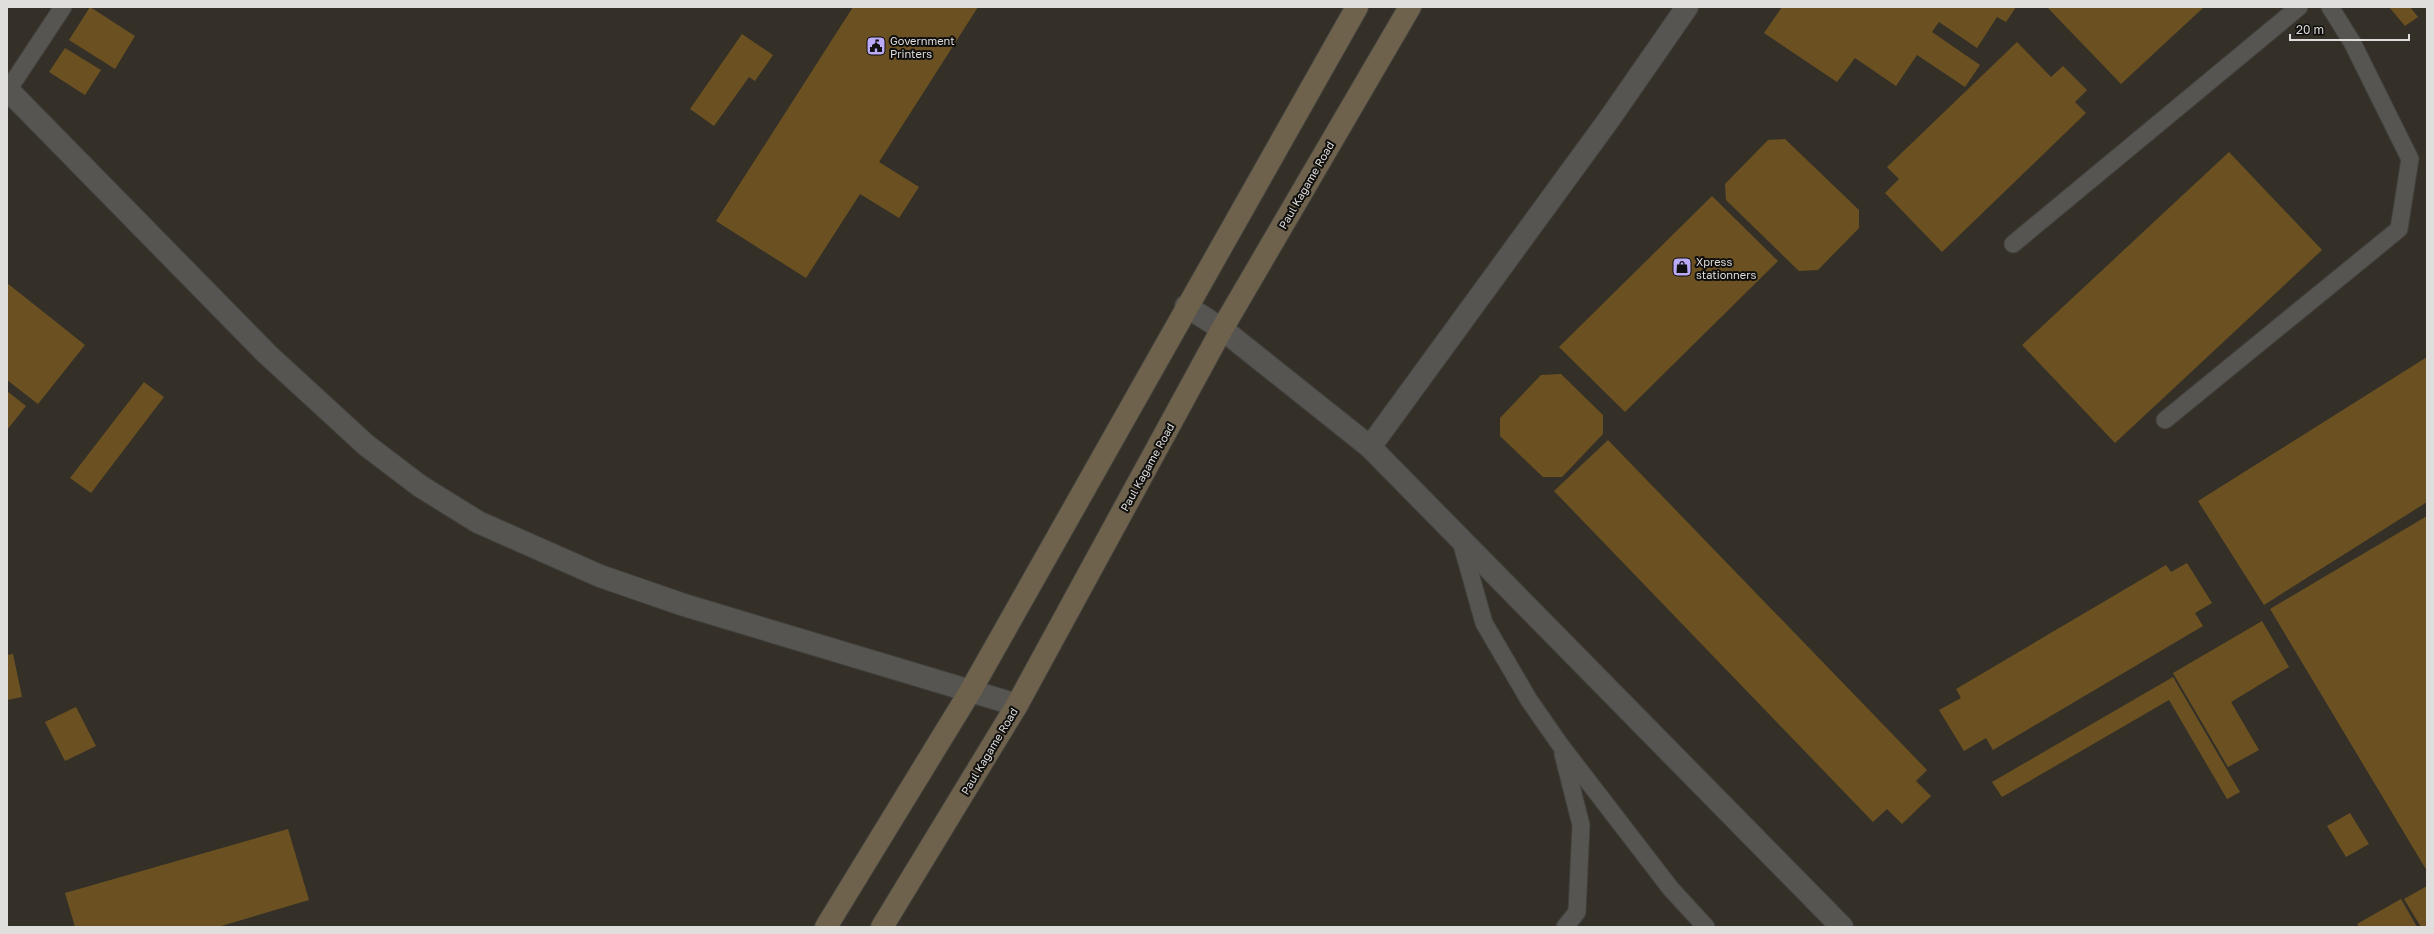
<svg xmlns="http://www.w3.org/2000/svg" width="2434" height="934" viewBox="0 0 2434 934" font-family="'Golos Text',sans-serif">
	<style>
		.built { fill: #343027 }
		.building { fill: #6b5122 }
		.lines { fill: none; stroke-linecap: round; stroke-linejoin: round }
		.service-casing { stroke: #42413e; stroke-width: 19 }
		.minor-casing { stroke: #42413e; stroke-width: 24 }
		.secondary-casing { stroke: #42413e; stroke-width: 24 }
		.service { stroke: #575551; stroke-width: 17 }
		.minor { stroke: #575551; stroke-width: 22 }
		.secondary { stroke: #6e624d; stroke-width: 22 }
		.labels { text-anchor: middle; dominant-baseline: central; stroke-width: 4; stroke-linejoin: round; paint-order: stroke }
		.poi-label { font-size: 11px; fill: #dfdedc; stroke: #100f0d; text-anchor: start }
		.street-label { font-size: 11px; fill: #dfdedc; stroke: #100f0d }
	</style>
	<rect width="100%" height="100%" fill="#282622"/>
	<path class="built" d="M7,7H2427V927H7Z"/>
	<path class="building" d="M90,7L135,36L115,69L69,40Z
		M853,7H978L879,162L919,187L899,218L860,194L806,278L716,221Z
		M1782,7H2016L2006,22L1997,17L1977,48L1939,22L1932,32L1980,65L1965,87L1917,55L1896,86L1855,58L1837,82L1764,33Z
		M2047,7H2204L2121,84Z
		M2389,7H2410L2418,17L2405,26Z
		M742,34L773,55L755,81L749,77L714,126L690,109Z
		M2017,42L2051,77L2063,66L2087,90L2075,102L2086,113L1942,252L1885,193L1899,179L1887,167Z
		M65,48L101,70L85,95L49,72Z
		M1785,139L1859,210V228L1818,270L1799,271L1726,200L1725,184L1768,140Z
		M2229,152L2322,250L2115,443L2022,345Z
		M1712,196L1778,261L1625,412L1559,347Z
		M7,283L85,345L38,404L7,380Z
		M2427,357V502L2264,605L2198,501Z
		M1561,374L1603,415V434L1562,477H1543L1500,436V418L1541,375Z
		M144,382L164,397L91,493L70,478Z
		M7,391L26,406L7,430Z
		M1608,440L1927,770L1916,781L1931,796L1902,824L1887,809L1873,822L1554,491Z
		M2427,516V871L2270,609Z
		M2187,563L2212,603L2195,613L2203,626L1993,750L1986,738L1964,751L1939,710L1961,698L1956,689L2166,565L2171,572Z
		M2262,621L2289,667L2231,702L2259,750L2228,767L2173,673Z
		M13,654L22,697L7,700V655Z
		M2173,677L2240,792L2227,799L2169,700L2002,797L1992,782Z
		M76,707L96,746L65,761L45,722Z
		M2350,813L2369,844L2346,857L2327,826Z
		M288,829L309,900L218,927H75L65,893Z
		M2427,886V927H2421L2404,899Z
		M2401,899L2417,927H2359L2357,924Z"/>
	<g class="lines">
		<defs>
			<path id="service" d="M8,90L63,7
				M2013,244L2299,7
				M2165,420L2399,229L2410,159L2352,42L2330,7
				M1460,538L1484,623L1529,700L1561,746L1671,889L1706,927
				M1563,754L1581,825L1577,912L1565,927"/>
			<path id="minor" d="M7,89L267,354L366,445L420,486L478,522L600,576L684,605L1017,705
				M1186,306L1222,329L1370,447L1842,927
				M1370,447L1610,118L1687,7"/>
			<path id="secondary" d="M826,927L971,690L1357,7
				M882,927L1017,705L1222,329L1410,7"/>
		</defs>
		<use href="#service" class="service-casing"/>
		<use href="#minor" class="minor-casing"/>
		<use href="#secondary" class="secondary-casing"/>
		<use href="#service" class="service"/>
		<use href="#minor" class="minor"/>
		<use href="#secondary" class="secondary"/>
	</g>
	<defs>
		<symbol id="civic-square" viewBox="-11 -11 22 22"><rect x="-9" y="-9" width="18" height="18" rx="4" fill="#bbaaf6" stroke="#100f0d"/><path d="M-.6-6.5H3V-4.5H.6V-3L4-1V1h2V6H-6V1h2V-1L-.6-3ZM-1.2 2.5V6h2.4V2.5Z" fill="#111"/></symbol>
		<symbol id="shop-square" viewBox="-11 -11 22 22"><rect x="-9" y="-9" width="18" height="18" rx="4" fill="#bbaaf6" stroke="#100f0d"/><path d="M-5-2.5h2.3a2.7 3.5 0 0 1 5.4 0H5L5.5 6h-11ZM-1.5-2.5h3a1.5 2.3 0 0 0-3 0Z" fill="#111"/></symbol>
	</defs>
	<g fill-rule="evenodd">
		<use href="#civic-square" x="865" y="35" width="22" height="22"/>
		<use href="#shop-square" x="1671" y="256" width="22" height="22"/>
	</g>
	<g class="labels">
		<g class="poi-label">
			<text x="890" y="40">Government<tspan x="890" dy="13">Printers</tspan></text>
			<text x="1696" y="261">Xpress<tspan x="1696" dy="13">stationners</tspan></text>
		</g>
		<g class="street-label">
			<text transform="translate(1306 185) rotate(-60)">Paul Kagame Road</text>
			<text transform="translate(1147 467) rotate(-61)">Paul Kagame Road</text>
			<text transform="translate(989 751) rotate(-59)">Paul Kagame Road</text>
		</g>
	</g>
	<rect width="2434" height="934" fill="none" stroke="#dfdedc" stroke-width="16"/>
	<path d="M2290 34v6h119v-6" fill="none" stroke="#dfdedc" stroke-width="2"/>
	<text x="2296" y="34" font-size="12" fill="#dfdedc" stroke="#100f0d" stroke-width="3" paint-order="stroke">20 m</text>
</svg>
